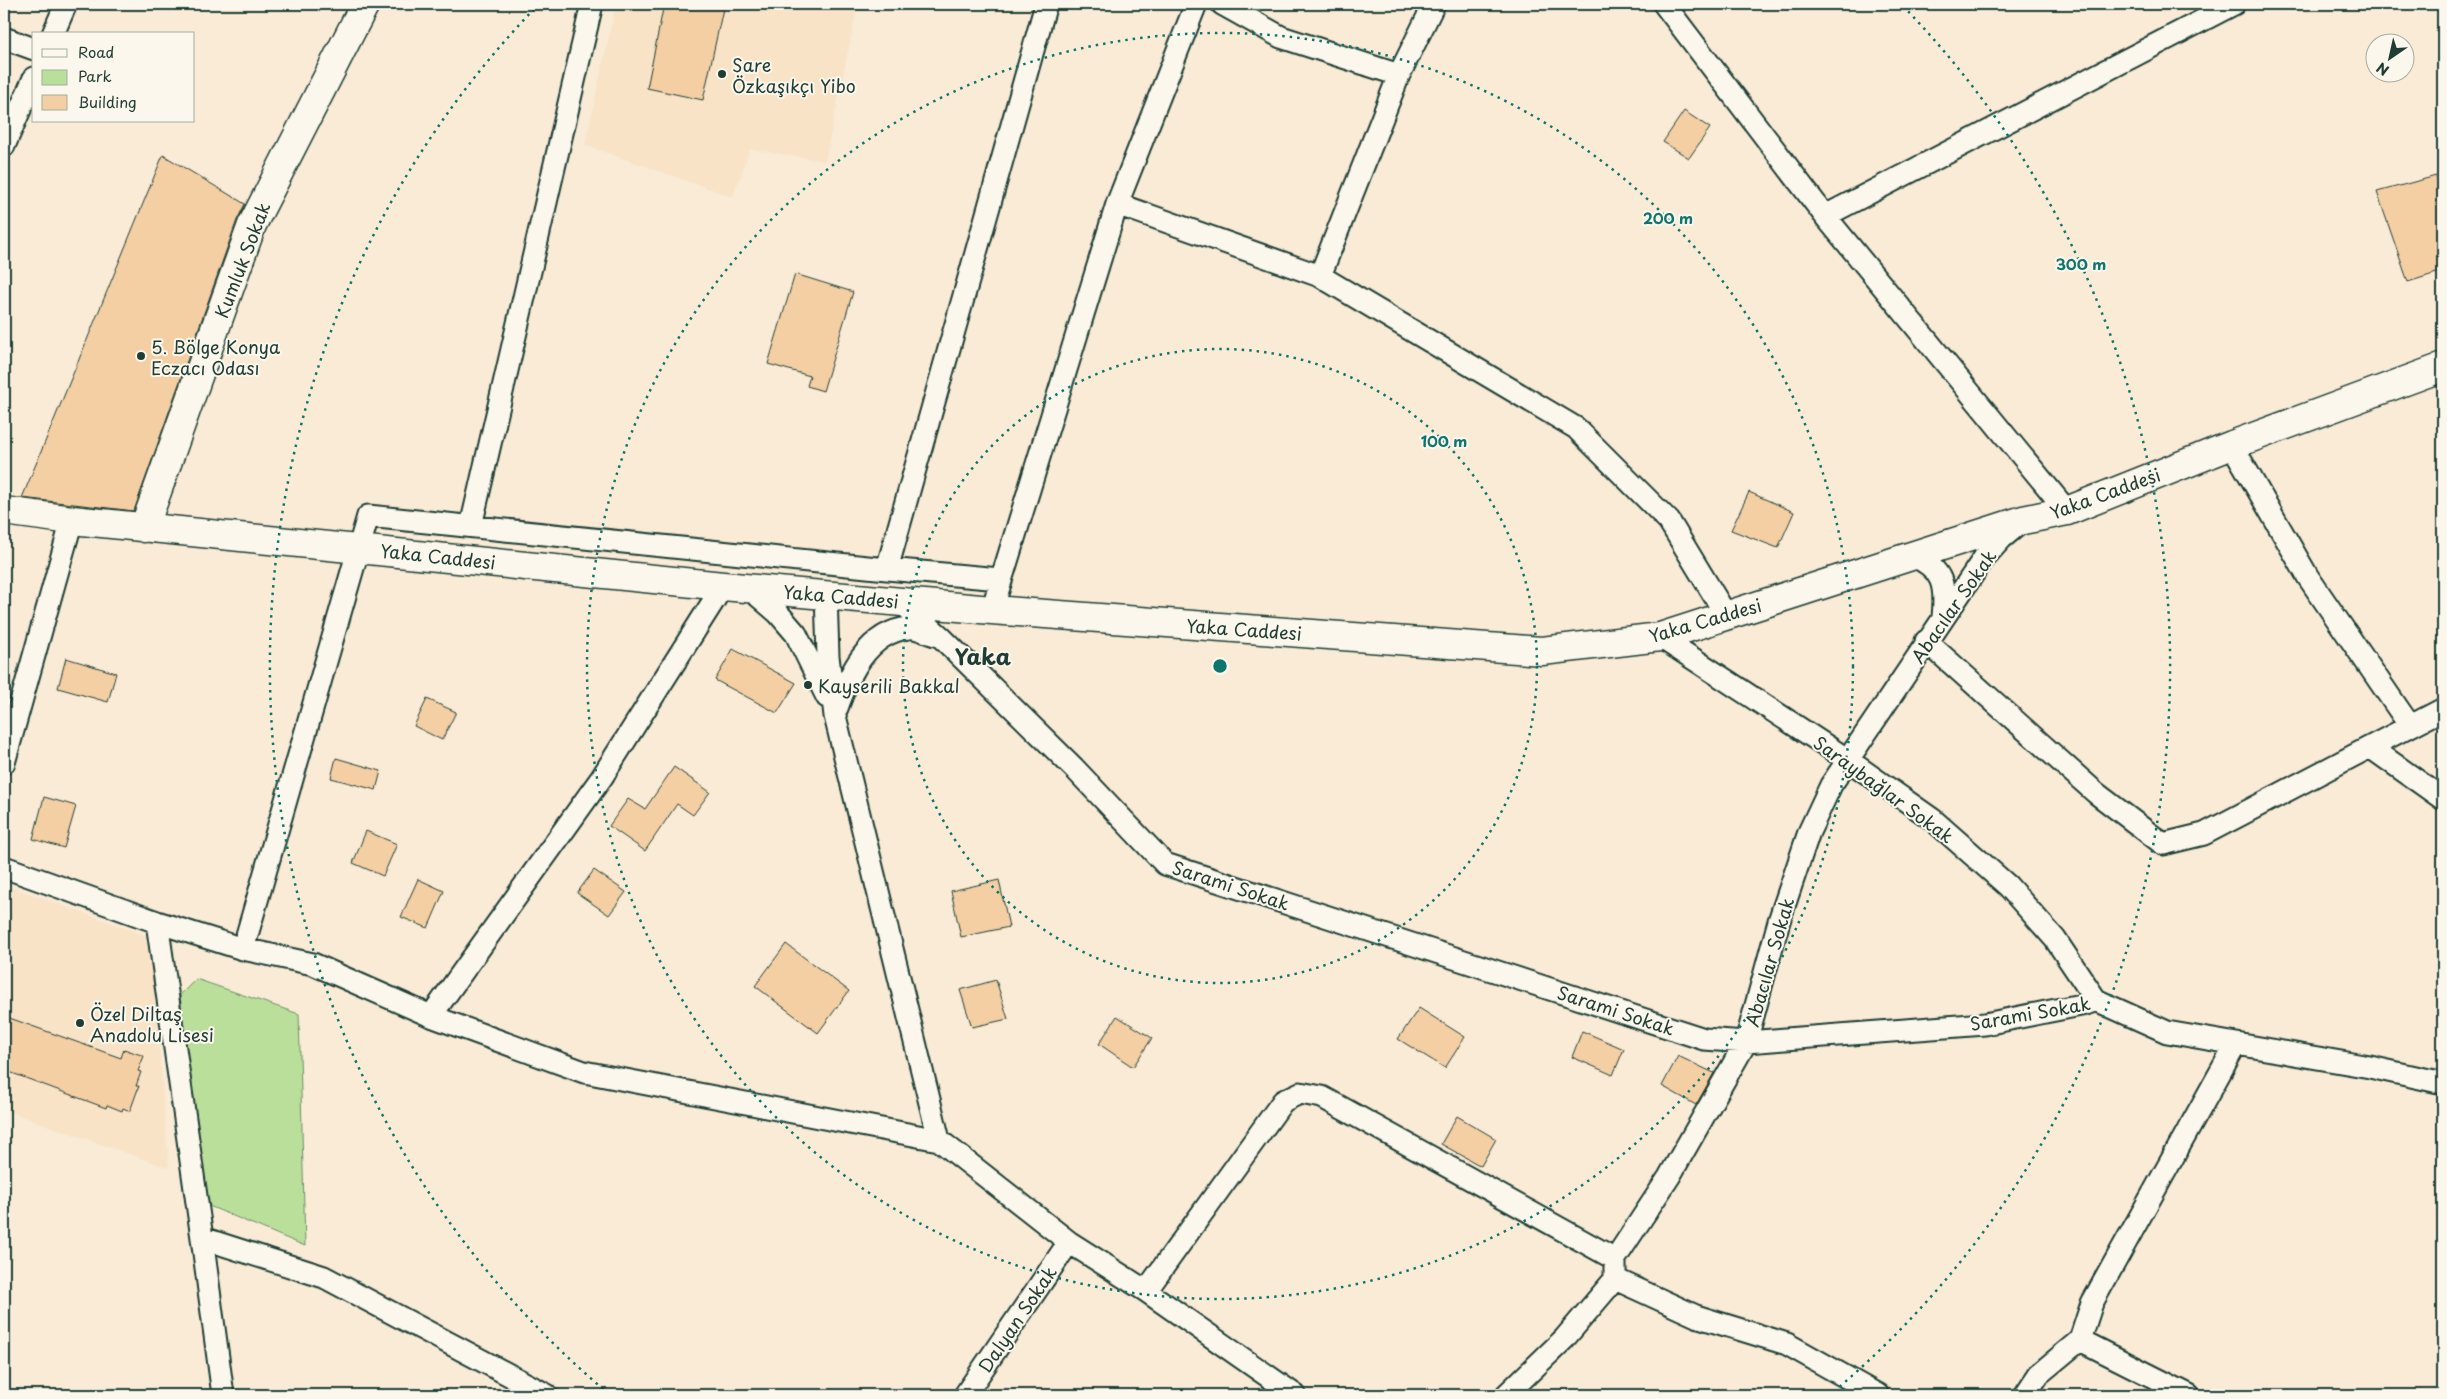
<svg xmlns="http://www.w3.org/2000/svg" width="2447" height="1399" viewBox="0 0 2447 1399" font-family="'Playpen Sans',sans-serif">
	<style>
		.built { fill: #f8e3c7 }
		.green { fill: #badf9a; stroke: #6c8e67 }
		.building { fill: #f4cfa4; stroke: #1f3d34 }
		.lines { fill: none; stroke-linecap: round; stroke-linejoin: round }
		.street-casing { stroke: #1f3d34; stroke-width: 25 }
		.secondary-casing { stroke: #1f3d34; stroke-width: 31 }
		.street { stroke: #fbf7ec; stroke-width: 21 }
		.secondary { stroke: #fbf7ec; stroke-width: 28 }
		.ring { fill: none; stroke: #0f766e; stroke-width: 2.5; stroke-dasharray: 2.5 5 }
		.poi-dot { fill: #1f3d34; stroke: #fbf7ec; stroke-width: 2 }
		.labels { text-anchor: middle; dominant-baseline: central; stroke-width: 4; stroke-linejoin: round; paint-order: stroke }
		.poi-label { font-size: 18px; fill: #1f3d34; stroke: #fbf7ec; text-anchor: start }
		.street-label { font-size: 18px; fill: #1f3d34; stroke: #fbf7ec }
		.district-label { font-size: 22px; font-weight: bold; fill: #1f3d34; stroke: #fbf7ec }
		.centre { fill: #0f766e; stroke: #fbf7ec; stroke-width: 2.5 }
		.ring-label { font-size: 15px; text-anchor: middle; font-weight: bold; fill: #0f766e; stroke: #fbf7ec; stroke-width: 4; stroke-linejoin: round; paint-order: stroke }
	</style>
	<rect width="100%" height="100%" fill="#f9ebd6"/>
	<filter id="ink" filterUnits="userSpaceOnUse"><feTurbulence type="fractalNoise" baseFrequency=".02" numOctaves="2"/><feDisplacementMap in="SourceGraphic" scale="10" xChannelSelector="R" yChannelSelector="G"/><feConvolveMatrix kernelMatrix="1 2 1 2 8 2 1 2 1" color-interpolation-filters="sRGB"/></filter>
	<g filter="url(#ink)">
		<path class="built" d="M616,4H858L825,161L750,149L733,197L585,145Z
			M15,888L150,937L169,1168L4,1110V891Z"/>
		<path class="green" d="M196,979L299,1014L305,1246L202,1203L180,995Z"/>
		<path class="building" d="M664,4H724L703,100L647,88Z
			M1684,111L1710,128L1689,158L1663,142Z
			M163,155L245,204L237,220L134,511L22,498Z
			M2436,176L2443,200V271L2408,282L2377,192Z
			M795,274L853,292L823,391L807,386L810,376L768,364Z
			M1749,492L1794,512L1778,548L1731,530Z
			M733,649L796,683L777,713L715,680Z
			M66,658L116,673L108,702L58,688Z
			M427,699L456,712L442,740L414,726Z
			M336,758L381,771L376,790L331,778Z
			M674,767L710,792L693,815L677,804L645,851L609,826L628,799L645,809Z
			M44,797L76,806L64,848L33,839Z
			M366,831L397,844L383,876L353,863Z
			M594,870L626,892L609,915L577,893Z
			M418,879L444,891L428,928L401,917Z
			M999,880L1009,927L961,937L951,891Z
			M786,944L849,991L818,1033L755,986Z
			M996,980L1008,1019L972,1027L960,990Z
			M1419,1008L1465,1037L1445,1068L1398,1039Z
			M4,1016L121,1058L124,1049L144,1056L138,1071L141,1072L136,1086H139L130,1111L123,1108L122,1111L107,1105L106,1108L4,1070Z
			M1117,1016L1152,1038L1133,1067L1099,1044Z
			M1582,1031L1624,1049L1613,1075L1572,1057Z
			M1678,1056L1714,1073L1696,1105L1662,1086Z
			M1457,1116L1496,1139L1481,1166L1441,1144Z"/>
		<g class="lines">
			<defs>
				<path id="street" d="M1222,4L1281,37L1399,75
					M1434,4L1399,75L1320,276L1576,428L1669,521L1726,615
					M1664,4L1825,216
					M53,34L66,4
					M4,38L34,49
					M4,146L34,78
					M1117,204L1320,276
					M2232,445L2308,577L2410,726
					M2067,511L1825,216L2234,4
					M471,526L592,4
					M1913,556C1944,569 1946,587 1943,617
					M887,569L1046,4
					M749,588L778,613L796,634L827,697
					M826,594L828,656L835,716L939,1140L1069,1242L1146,1291L1295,1395
					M901,602L942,638L1074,768L1165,864L1704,1039L1746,1042L1985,1024L2086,1004L2096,1000L2167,1032L2370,1067L2443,1083
					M992,610L1117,204L1196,4
					M1660,637L1848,760L1932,819L2008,886L2055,939L2096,1000
					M1926,641L2096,793L2163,844L2204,834L2370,747
					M837,708C849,674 868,632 909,628C916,627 928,633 935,635
					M2443,709L2370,747L2443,799
					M4,763L72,520
					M4,867L157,922
					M243,949L368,516L887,569L1000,579
					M431,1016L602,777L723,586
					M202,1238L223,1395
					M1615,1279L1696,1316L1787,1344L1878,1395
					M1146,1291L1283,1101L1300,1093L1322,1097L1615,1259
					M547,1395L324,1277L202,1238L157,922L243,949L313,964L431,1016L584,1072L939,1140
					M965,1395L1069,1242
					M1506,1395L1564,1339L1615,1279V1259L1669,1177L1746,1042L1779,921L1809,832L1831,785L1984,558L2002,538L2019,524
					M2025,1395L2039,1374L2080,1340
					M2189,1395L2080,1340L2092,1303L2236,1044"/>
				<path id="secondary" d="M4,511L72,520L723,586L992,610L1542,651L1660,637L2023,520L2067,511L2232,445L2443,367
					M144,528L252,225L365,4"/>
			</defs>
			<use href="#street" class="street-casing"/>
			<use href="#secondary" class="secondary-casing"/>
			<use href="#street" class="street"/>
			<use href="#secondary" class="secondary"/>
		</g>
	</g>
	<g class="ring">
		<circle cx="1220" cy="666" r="317"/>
		<circle cx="1220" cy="666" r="633"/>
		<path d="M609 1394A950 950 0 0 1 537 6M1903 6A950 950 0 0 1 1831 1394"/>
	</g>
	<g class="poi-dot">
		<circle cx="722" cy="74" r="5"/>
		<circle cx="141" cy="356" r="5"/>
		<circle cx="808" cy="685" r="5"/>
		<circle cx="80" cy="1023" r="5"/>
	</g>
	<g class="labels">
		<g class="poi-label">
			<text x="732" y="64">Sare<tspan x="732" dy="21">Özkaşıkçı Yibo</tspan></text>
			<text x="151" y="346">5. Bölge Konya<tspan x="151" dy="21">Eczacı Odası</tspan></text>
			<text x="818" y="685">Kayserili Bakkal</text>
			<text x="90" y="1013">Özel Diltaş<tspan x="90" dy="21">Anadolu Lisesi</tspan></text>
		</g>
		<g class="street-label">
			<text transform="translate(242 260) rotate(-69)">Kumluk Sokak</text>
			<text transform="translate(2105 493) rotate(-20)">Yaka Caddesi</text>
			<text transform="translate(438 556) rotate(6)">Yaka Caddesi</text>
			<text transform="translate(841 596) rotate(5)">Yaka Caddesi</text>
			<text transform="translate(1953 606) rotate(-55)">Abacılar Sokak</text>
			<text transform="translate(1705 620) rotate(-16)">Yaka Caddesi</text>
			<text transform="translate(1244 629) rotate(4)">Yaka Caddesi</text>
			<text transform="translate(1884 789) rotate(36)">Saraybağlar Sokak</text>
			<text transform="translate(1231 885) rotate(18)">Sarami Sokak</text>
			<text transform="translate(1769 962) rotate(-74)">Abacılar Sokak</text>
			<text transform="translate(1616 1010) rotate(18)">Sarami Sokak</text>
			<text transform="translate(2030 1013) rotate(-10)">Sarami Sokak</text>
			<text transform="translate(1017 1319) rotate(-56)">Dalyan Sokak</text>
		</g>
		<g class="district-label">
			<text x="983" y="655">Yaka</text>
		</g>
	</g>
	<circle cx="1220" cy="666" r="8" class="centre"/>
	<g class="ring-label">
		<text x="1668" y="224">200 m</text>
		<text x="2081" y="270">300 m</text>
		<text x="1444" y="447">100 m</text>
	</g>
	<rect width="2447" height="1399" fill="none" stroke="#fbf7ec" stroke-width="20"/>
	<rect x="10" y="10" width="2427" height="1379" fill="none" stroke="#1f3d34" stroke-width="2" filter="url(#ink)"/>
	<rect x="32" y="32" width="162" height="90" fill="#fbf7ec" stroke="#a3ada2"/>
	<rect x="42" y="49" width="25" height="8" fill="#fbf7ec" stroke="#a3ada2"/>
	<text x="78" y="58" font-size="15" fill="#1f3d34">Road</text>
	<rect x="42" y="70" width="25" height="15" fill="#badf9a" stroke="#a3ada2"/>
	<text x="78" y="82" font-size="15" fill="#1f3d34">Park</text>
	<rect x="42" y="95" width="25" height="15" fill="#f4cfa4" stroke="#a3ada2"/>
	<text x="78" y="108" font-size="15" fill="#1f3d34">Building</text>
	<g transform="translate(2390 58) rotate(214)"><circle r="24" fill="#fbf7ec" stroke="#a3ada2"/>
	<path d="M0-4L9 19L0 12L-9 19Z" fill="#1f3d34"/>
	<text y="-8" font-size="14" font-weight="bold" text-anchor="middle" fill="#1f3d34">N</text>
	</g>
</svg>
